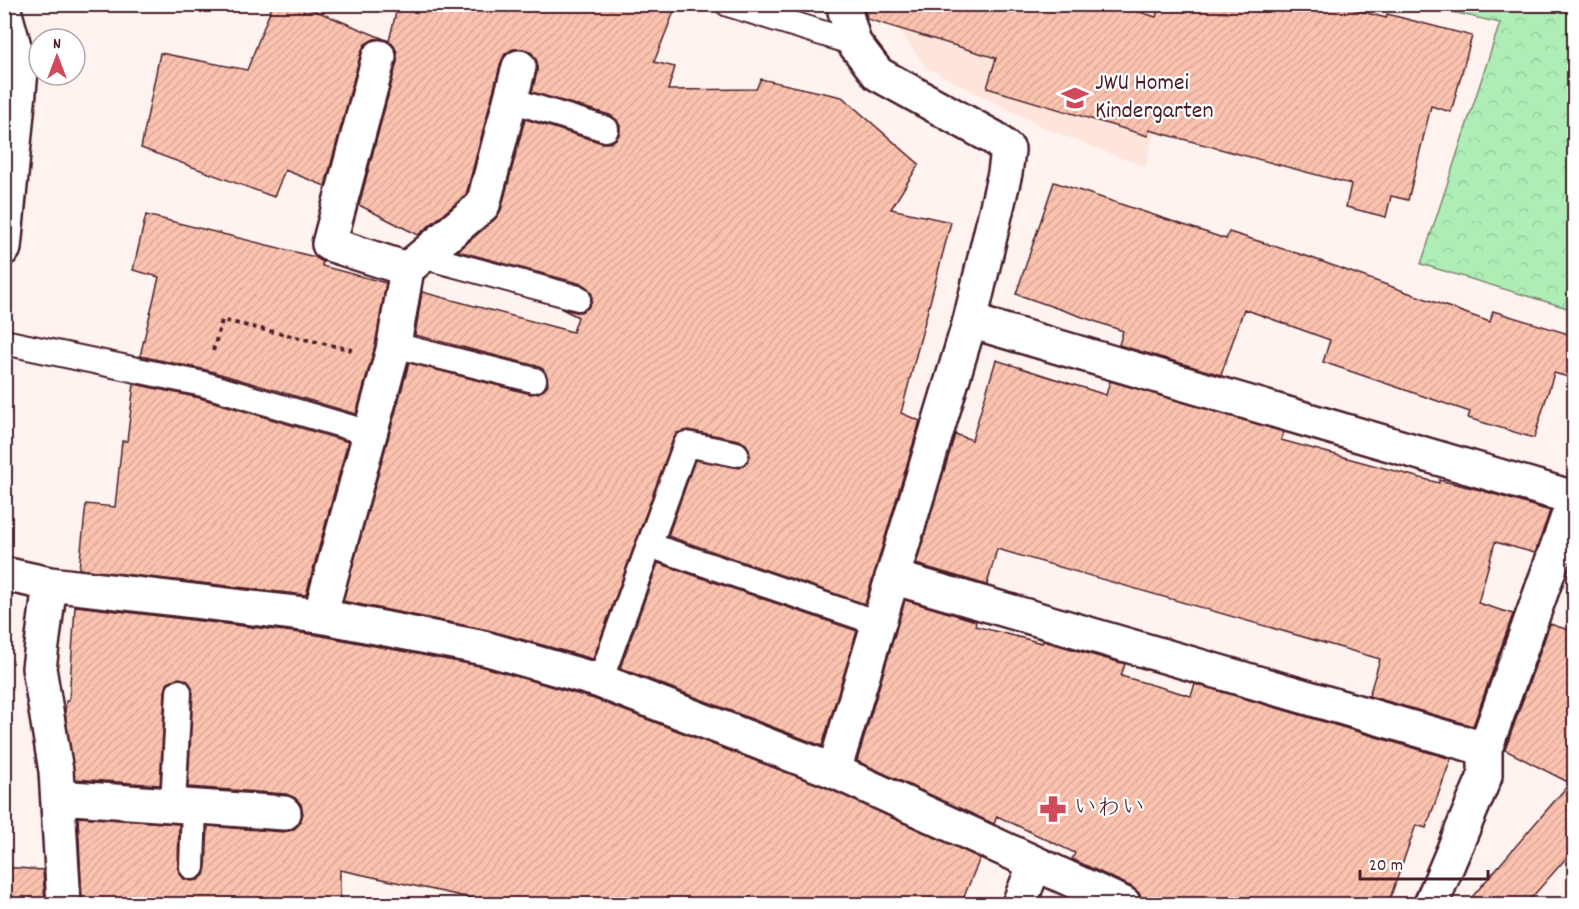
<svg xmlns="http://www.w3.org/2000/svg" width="1579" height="909" viewBox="0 0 1579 909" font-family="Dekko,'Klee One',sans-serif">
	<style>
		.built { fill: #fde5dc }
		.forest { fill: url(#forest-crowns); stroke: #7c8670; stroke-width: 1.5 }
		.building { fill: url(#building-hatch); stroke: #4a1f2b; stroke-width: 1.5 }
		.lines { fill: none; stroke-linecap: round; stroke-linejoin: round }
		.service-casing { stroke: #4a1f2b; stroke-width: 28 }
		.minor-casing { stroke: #4a1f2b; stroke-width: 38 }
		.tertiary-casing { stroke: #4a1f2b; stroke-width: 38 }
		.path { stroke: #4a1f2b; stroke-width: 4; stroke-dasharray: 4.5 4.5; stroke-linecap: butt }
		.service { stroke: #fff; stroke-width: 24 }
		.minor { stroke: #fff; stroke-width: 33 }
		.tertiary { stroke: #fff; stroke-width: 33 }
		.labels { text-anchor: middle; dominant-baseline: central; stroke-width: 4.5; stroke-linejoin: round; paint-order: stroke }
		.poi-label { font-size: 24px; fill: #4a1f2b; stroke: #fff; text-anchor: start }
	</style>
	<defs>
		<pattern id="forest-crowns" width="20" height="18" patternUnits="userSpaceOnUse" patternTransform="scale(1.5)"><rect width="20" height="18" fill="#aeeeb6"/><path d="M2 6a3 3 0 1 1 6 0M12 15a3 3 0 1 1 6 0" fill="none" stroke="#97cc9d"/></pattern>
		<pattern id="building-hatch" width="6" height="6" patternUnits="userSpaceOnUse" patternTransform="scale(1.5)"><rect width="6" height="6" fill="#fbc3af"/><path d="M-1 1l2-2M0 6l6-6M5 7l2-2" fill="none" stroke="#d9a797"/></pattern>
	</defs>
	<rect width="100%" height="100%" fill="#fef3ef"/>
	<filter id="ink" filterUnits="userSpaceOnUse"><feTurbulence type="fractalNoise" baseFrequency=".0167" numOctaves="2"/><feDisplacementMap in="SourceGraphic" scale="12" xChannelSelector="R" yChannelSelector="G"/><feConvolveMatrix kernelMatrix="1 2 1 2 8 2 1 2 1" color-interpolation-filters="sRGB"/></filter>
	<g filter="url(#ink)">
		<path class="built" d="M881,5H1189L1145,167L1047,129L926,67Z"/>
		<path class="forest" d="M1422,5H1574V310L1421,264L1500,23Z"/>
		<path class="building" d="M273,4H299L389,41L398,4H677L654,62L675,67L668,90L756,89L761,79L842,97L919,164L891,209L951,222L901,413L920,421L865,604L668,536L695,460L740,468L746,464L750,456L749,449L746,444L739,440L688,430L677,433L673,439L593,659L488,630L343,601L409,363L531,394L538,393L544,390L548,384L547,376L543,369L537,366L415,335L422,292L573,332L578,317L560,308L575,312H581L588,308L592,301V294L588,288L582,284L458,251L495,219L501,210L525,119L602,143H610L616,139L620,133V126L617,120L610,115L532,92L537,72V61L532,53L524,49H513L505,54L501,62L466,195L418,235L359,205L397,62V52L393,44L384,39H374L365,44L361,52L325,186L285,170L274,197L141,148L160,53L247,70Z
			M864,4H1114L1156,17L1160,4H1334L1386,18L1387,14L1472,36L1451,112L1431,106L1408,200L1391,196L1386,217L1346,207L1351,184L1149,130L1148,136L987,88L996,58L867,19Z
			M1054,182L1226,239L1229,232L1309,257L1490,322L1493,311L1575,336V379L1554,373L1534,438L1468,418L1470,412L1323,362L1330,340L1244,309L1221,375L1119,345L1123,331L1016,294Z
			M146,215L315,257L323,262L322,266L386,283L375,346L356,414L207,370L140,356L159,277L133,270Z
			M996,360L1106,395L1110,381L1284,432L1281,440L1439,483V480L1480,490L1550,511L1535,553L1495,542L1478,603L1513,614L1473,726L1369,696L1380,659L997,549L987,585L916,564L955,434L972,440Z
			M134,384L200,398L348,442L306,595L79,569L86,504L115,507L122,441H127Z
			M658,563L857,631L822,746L620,668Z
			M905,600L976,621L975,626L1042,643L1043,641L1125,664L1121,676L1191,696L1195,684L1451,759L1426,828L1416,825L1388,904H1142L1140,894L1132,887L1072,859L1075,853L997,816L994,824L857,761Z
			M75,606L317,635L480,666L594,699L827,788L980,858L961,904H499L340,870V904L308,901V904H82L78,817L179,824L178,867L179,873L184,879L192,881L198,880L204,875L206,868L208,826L283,832L293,830L299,824L303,814L301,804L295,798L286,794L188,787L193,693L191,685L187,680L180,678L172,680L167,684L165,691L160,785L75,779L65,712L66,701H69Z
			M1550,624L1575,632V848L1526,904H1466L1570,783L1505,750Z
			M4,867L43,870L45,904H4Z"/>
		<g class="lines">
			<defs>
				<path id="service" d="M728,4L854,43
					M511,100L606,129
					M422,256L578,298
					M4,342L203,384L369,433
					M394,345L534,380
					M649,545L878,623
					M600,681L686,444L736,454
					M173,805L179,692
					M192,867L194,807"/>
				<path id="minor" d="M4,10L21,71L4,72
					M379,57L329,244L407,269
					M4,248L21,71
					M970,321L1574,498
					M4,574L50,584L320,616L484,648L600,681L834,771L1124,904
					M892,577L1485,749
					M50,584L39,668L56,771L64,904
					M320,616L393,350L407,269L483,205L519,67
					M58,797L284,813
					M1019,904L1035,864
					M1431,904L1485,776V749L1574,500"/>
				<path id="tertiary" d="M834,771L970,321L1005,173L1008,150L994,138L878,74L854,43L845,11V4"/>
			</defs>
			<use href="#service" class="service-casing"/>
			<use href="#minor" class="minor-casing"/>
			<use href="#tertiary" class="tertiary-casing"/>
			<path class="path" d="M213,351L222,320L352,350"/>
			<use href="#service" class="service"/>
			<use href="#minor" class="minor"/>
			<use href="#tertiary" class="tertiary"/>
		</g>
	</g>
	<defs>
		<symbol id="school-bare" viewBox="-9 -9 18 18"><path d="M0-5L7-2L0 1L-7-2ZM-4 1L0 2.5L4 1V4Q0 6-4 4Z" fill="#d1495b" stroke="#fff" stroke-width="2.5" paint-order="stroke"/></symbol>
		<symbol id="pharmacy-bare" viewBox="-9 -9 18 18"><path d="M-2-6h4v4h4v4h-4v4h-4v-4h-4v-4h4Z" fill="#d1495b" stroke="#fff" stroke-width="2.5" paint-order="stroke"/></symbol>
	</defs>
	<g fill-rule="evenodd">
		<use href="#school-bare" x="1056" y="79" width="38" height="38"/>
		<use href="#pharmacy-bare" x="1034" y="790" width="38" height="38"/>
	</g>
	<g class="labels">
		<g class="poi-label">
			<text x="1095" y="84">JWU Homei<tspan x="1095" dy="28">Kindergarten</tspan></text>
			<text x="1073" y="809">いわい</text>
		</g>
	</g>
	<rect width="1579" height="909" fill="none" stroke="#fff" stroke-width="24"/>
	<rect x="12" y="12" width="1555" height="885" fill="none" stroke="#4a1f2b" stroke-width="2" filter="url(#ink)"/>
	<g transform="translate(57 57)"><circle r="28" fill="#ffffff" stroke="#b7a5aa" stroke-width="1.5"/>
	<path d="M0-4.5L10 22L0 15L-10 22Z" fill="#d1495b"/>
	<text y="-9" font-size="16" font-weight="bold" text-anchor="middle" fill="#4a1f2b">N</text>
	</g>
	<path d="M1360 870v9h128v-9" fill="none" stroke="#4a1f2b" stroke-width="3"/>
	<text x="1369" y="870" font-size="18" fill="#4a1f2b" stroke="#ffffff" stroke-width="4.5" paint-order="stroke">20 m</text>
</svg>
